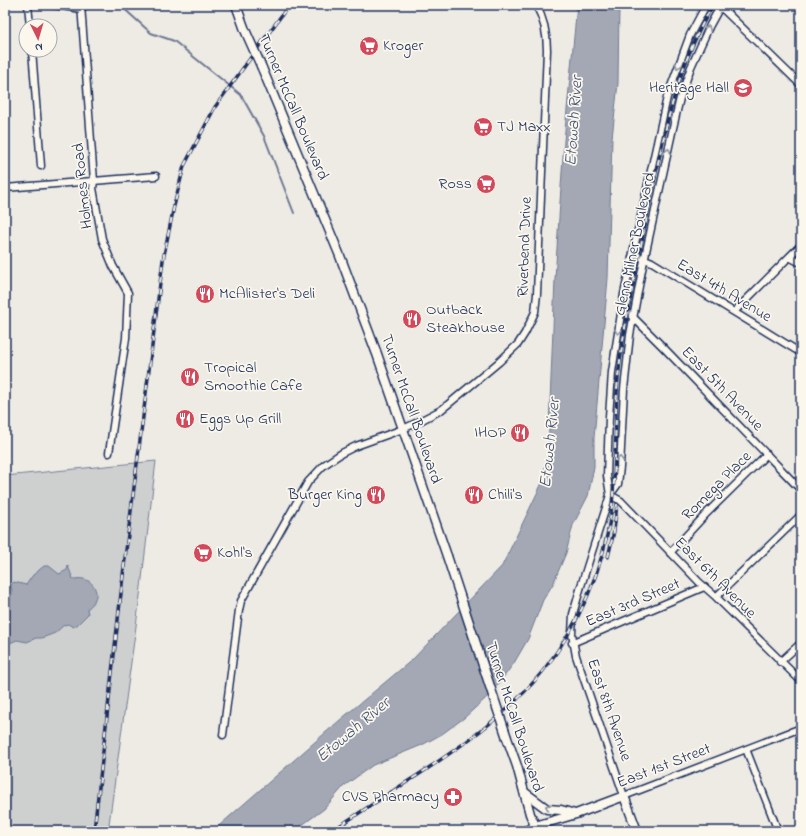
<svg xmlns="http://www.w3.org/2000/svg" width="806" height="836" viewBox="0 0 806 836" font-family="'Indie Flower',sans-serif">
	<style>
		.green { fill: #cecfcf; stroke: #747f96 }
		.water { fill: #a3a8b4; stroke: #6d7892 }
		.lines { fill: none; stroke-linecap: round; stroke-linejoin: round }
		.stream { stroke: #6d7892; stroke-width: 2 }
		.minor-casing { stroke: #1b2f5e; stroke-width: 9 }
		.major-casing { stroke: #1b2f5e; stroke-width: 11 }
		.minor { stroke: #fbf7ec; stroke-width: 6 }
		.major { stroke: #fbf7ec; stroke-width: 8 }
		.rail-casing { stroke: #1b2f5e; stroke-width: 3.5 }
		.rail { stroke: #fbf7ec; stroke-width: 2; stroke-dasharray: 6; stroke-linecap: butt }
		.major-bridge-casing { stroke: #1b2f5e; stroke-width: 11; stroke-linecap: butt }
		.major-bridge { stroke: #fbf7ec; stroke-width: 8 }
		.oneway { stroke: #8b93a5 }
		.labels { text-anchor: middle; dominant-baseline: central; stroke-width: 3.5; stroke-linejoin: round; paint-order: stroke }
		.poi-label { font-size: 16px; fill: #1b2f5e; stroke: #fbf7ec; text-anchor: start }
		.street-label { font-size: 16px; fill: #1b2f5e; stroke: #fbf7ec }
		.water-label { font-size: 17px; font-style: italic; fill: #445378; stroke: #fbf7ec }
	</style>
	<rect width="100%" height="100%" fill="#eeebe4"/>
	<filter id="ink" filterUnits="userSpaceOnUse"><feTurbulence type="fractalNoise" baseFrequency=".025" numOctaves="2"/><feDisplacementMap in="SourceGraphic" scale="8" xChannelSelector="R" yChannelSelector="G"/><feConvolveMatrix kernelMatrix="1 2 1 2 8 2 1 2 1" color-interpolation-filters="sRGB"/></filter>
	<g filter="url(#ink)">
		<path class="green" d="M156,461L139,604L108,831H5V476Z"/>
		<path class="water" d="M577,5H619L618,83L612,138L608,278L594,438V467L588,496L573,525L566,553L553,584L543,600L528,639L514,663L500,682L485,699L464,718L442,734L422,745L373,765L344,786L324,809L294,831H213L340,720L413,659L502,566L542,483L548,452L555,279L564,141Z
			M44,566H49L59,574L67,570L68,566L73,579C76,579 80,578 83,579C92,580 99,591 95,599C94,603 91,606 87,609L88,614L77,625L73,627L68,624L64,625L55,633L42,638H36L27,642L17,640L5,645V598L6,596L12,595V591L11,585L14,582L26,585L33,575Z"/>
		<g class="lines">
			<path class="stream" d="M120,5L151,33L174,41L241,95L264,136L294,213"/>
			<defs>
				<path id="minor" d="M28,5L30,26
					M54,5L82,9
					M81,5L94,181L93,188L102,239L113,266L128,293L126,338L109,453
					M717,5L725,11L801,85
					M721,5L710,25L691,67L680,98L673,128L642,270L630,335L624,389L620,467L618,484L610,495L581,586L573,614L572,634L576,656L624,796L801,728
					M32,50L41,166
					M5,188L156,176
					M633,254L652,262L801,353
					M789,257L801,263
					M622,309L633,317L662,346L801,490
					M734,312L801,245
					M610,495L607,476L609,417L612,372L624,294L667,97L690,35L706,5
					M610,495L621,501L699,582L716,597L801,681
					M670,553L707,513L767,454
					M716,597L801,515
					M572,643L704,587
					M780,662L801,643
					M223,735L239,610L241,601L308,482L324,465L342,453L356,446L403,429L418,422L441,410L451,402L499,362L518,344L525,333L535,312L537,294L547,50C547,34 544,19 536,5
					M746,749L778,831"/>
				<path id="major" d="M236,5L245,30
					M262,68L340,256L377,354L447,556
					M507,738L517,766L530,814L537,830
					M524,792L547,809L561,810L575,814
					M526,831L535,826L576,814L624,796L637,831"/>
			</defs>
			<use href="#minor" class="minor-casing"/>
			<use href="#major" class="major-casing"/>
			<use href="#minor" class="minor"/>
			<use href="#major" class="major"/>
			<defs>
				<path id="rail" d="M608,557L614,531L617,504
					M94,831L125,558L163,260L174,206L184,166L215,107L289,5
					M332,831C362,811 391,792 421,773C466,743 509,713 543,671C579,625 603,570 611,513C617,468 614,422 618,378C624,322 637,266 648,211C663,140 675,68 713,5"/>
			</defs>
			<use href="#rail" class="rail-casing"/>
			<use href="#rail" class="rail"/>
			<defs>
				<path id="major-bridge" d="M245,30L262,68
					M447,556L507,738"/>
			</defs>
			<use href="#major-bridge" class="major-bridge-casing"/>
			<use href="#major-bridge" class="major-bridge"/>
		</g>
		<defs><path id="oneway-chevron" d="M-2-3.5L2.5 0L-2 3.5" fill="none" stroke-width="1.6" stroke-linecap="round" stroke-linejoin="round"/></defs>
		<g class="oneway">
			<use href="#oneway-chevron" transform="translate(708 28) rotate(-64)"/>
			<use href="#oneway-chevron" transform="translate(678 66) rotate(111)"/>
			<use href="#oneway-chevron" transform="translate(668 151) rotate(-78)"/>
			<use href="#oneway-chevron" transform="translate(618 332) rotate(98)"/>
			<use href="#oneway-chevron" transform="translate(620 459) rotate(-87)"/>
			<use href="#oneway-chevron" transform="translate(548 807) rotate(-158)"/>
		</g>
	</g>
	<defs>
		<symbol id="supermarket-disc" viewBox="-11 -11 22 22"><circle r="9.5" fill="#d1495b" stroke="#fbf7ec"/><path d="M-6-5.5h2.5l.6 2H6L4.5 2H-2.5L-4.4-4H-6ZM-1.5 3.2a1.3 1.3 0 1 0 .1 0ZM3 3.2a1.3 1.3 0 1 0 .1 0Z" fill="#fff"/></symbol>
		<symbol id="university-disc" viewBox="-11 -11 22 22"><circle r="9.5" fill="#d1495b" stroke="#fbf7ec"/><path d="M0-5L7-2L0 1L-7-2ZM-4 1L0 2.5L4 1V4Q0 6-4 4Z" fill="#fff"/></symbol>
		<symbol id="restaurant-disc" viewBox="-11 -11 22 22"><circle r="9.5" fill="#d1495b" stroke="#fbf7ec"/><path d="M-5-6h1v4h1v-4h1v4h1v-4h1v5L-1.5 .5V6h-2V.5L-5-1ZM5-6V6H3V1.5H1.5Q1.5-4 5-6Z" fill="#fff"/></symbol>
		<symbol id="pharmacy-disc" viewBox="-11 -11 22 22"><circle r="9.5" fill="#d1495b" stroke="#fbf7ec"/><path d="M-2-6h4v4h4v4h-4v4h-4v-4h-4v-4h4Z" fill="#fff"/></symbol>
	</defs>
	<g fill-rule="evenodd">
		<use href="#supermarket-disc" x="358" y="35" width="22" height="22"/>
		<use href="#university-disc" x="732" y="77" width="22" height="22"/>
		<use href="#supermarket-disc" x="472" y="116" width="22" height="22"/>
		<use href="#supermarket-disc" x="475" y="173" width="22" height="22"/>
		<use href="#restaurant-disc" x="194" y="283" width="22" height="22"/>
		<use href="#restaurant-disc" x="401" y="308" width="22" height="22"/>
		<use href="#restaurant-disc" x="179" y="366" width="22" height="22"/>
		<use href="#restaurant-disc" x="174" y="408" width="22" height="22"/>
		<use href="#restaurant-disc" x="509" y="422" width="22" height="22"/>
		<use href="#restaurant-disc" x="365" y="484" width="22" height="22"/>
		<use href="#restaurant-disc" x="463" y="484" width="22" height="22"/>
		<use href="#supermarket-disc" x="192" y="542" width="22" height="22"/>
		<use href="#pharmacy-disc" x="442" y="786" width="22" height="22"/>
	</g>
	<g class="labels">
		<g class="poi-label">
			<text x="383" y="46">Kroger</text>
			<text x="729" y="88" text-anchor="end">Heritage Hall</text>
			<text x="497" y="127">TJ Maxx</text>
			<text x="472" y="184" text-anchor="end">Ross</text>
			<text x="219" y="294">McAlister's Deli</text>
			<text x="426" y="310">Outback<tspan x="426" dy="18">Steakhouse</tspan></text>
			<text x="204" y="368">Tropical<tspan x="204" dy="18">Smoothie Cafe</tspan></text>
			<text x="199" y="419">Eggs Up Grill</text>
			<text x="506" y="433" text-anchor="end">IHOP</text>
			<text x="362" y="495" text-anchor="end">Burger King</text>
			<text x="488" y="495">Chili's</text>
			<text x="217" y="553">Kohl's</text>
			<text x="439" y="797" text-anchor="end">CVS Pharmacy</text>
		</g>
		<g class="street-label">
			<text transform="translate(293 107) rotate(67)">Turner McCall Boulevard</text>
			<text transform="translate(83 186) rotate(-96)">Holmes Road</text>
			<text transform="translate(635 244) rotate(-78)">Glenn Milner Boulevard</text>
			<text transform="translate(525 247) rotate(-88)">Riverbend Drive</text>
			<text transform="translate(724 291) rotate(31)">East 4th Avenue</text>
			<text transform="translate(722 389) rotate(46)">East 5th Avenue</text>
			<text transform="translate(411 409) rotate(71)">Turner McCall Boulevard</text>
			<text transform="translate(717 486) rotate(-45)">Romega Place</text>
			<text transform="translate(715 578) rotate(45)">East 6th Avenue</text>
			<text transform="translate(633 603) rotate(-23)">East 3rd Street</text>
			<text transform="translate(609 710) rotate(71)">East 8th Avenue</text>
			<text transform="translate(514 717) rotate(72)">Turner McCall Boulevard</text>
			<text transform="translate(664 766) rotate(-21)">East 1st Street</text>
		</g>
		<g class="water-label">
			<text transform="translate(574 121) rotate(-86)">Etowah River</text>
			<text transform="translate(550 443) rotate(-84)">Etowah River</text>
			<text transform="translate(353 730) rotate(-40)">Etowah River</text>
		</g>
	</g>
	<rect width="806" height="836" fill="none" stroke="#fbf7ec" stroke-width="20"/>
	<rect x="10" y="10" width="786" height="816" fill="none" stroke="#1b2f5e" stroke-width="1.5" filter="url(#ink)"/>
	<g transform="translate(38 38) rotate(175)"><circle r="19" fill="#fbf7ec" stroke="#a1a7b3"/>
	<path d="M0-3L7 15L0 10L-7 15Z" fill="#d1495b"/>
	<text y="-6" font-size="11" font-weight="bold" text-anchor="middle" fill="#1b2f5e">N</text>
	</g>
</svg>
